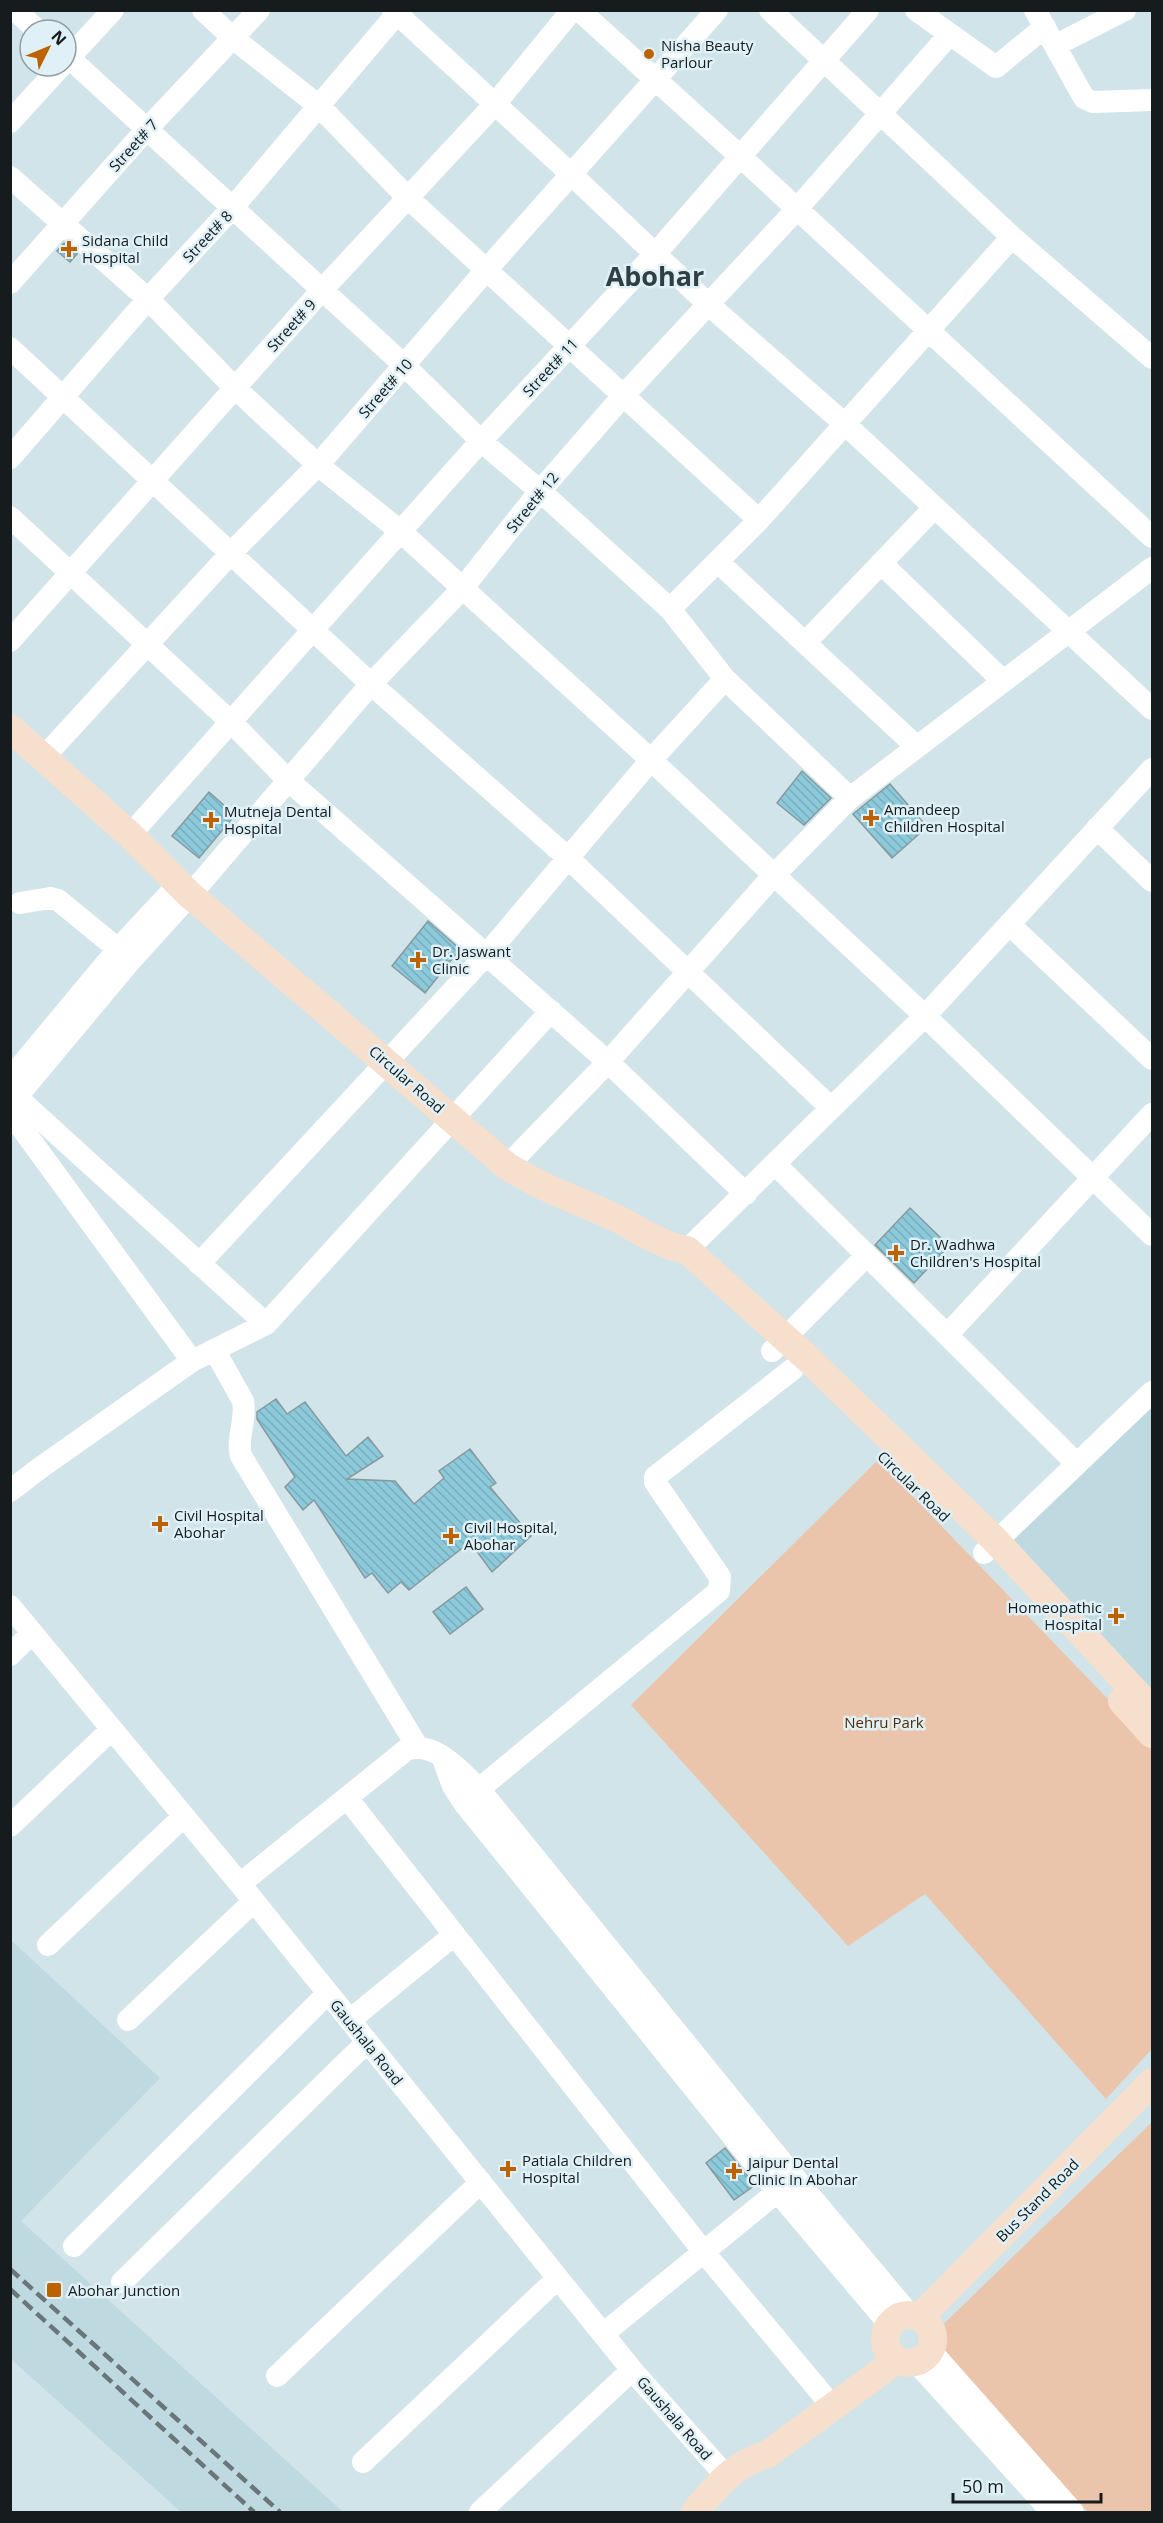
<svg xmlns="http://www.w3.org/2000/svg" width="1163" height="2523" viewBox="0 0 1163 2523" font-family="'Open Sans',sans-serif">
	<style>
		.built { fill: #bfd9e1 }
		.green { fill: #ebc5ab }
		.building { fill: url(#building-back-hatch); stroke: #88999e; stroke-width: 1.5 }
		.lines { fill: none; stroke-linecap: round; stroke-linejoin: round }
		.minor { stroke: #fff; stroke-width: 22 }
		.major { stroke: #f7dfce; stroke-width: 28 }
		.rail { stroke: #6a7679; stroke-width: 4.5; stroke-dasharray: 12 6; stroke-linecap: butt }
		.poi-dot { fill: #bc6300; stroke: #dff1f6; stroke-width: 2 }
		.labels { text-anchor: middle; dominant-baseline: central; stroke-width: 5; stroke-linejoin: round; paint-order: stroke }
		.poi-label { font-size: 15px; fill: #161c1e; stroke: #dff1f6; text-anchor: start }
		.street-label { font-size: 15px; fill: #161c1e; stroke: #dff1f6 }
		.park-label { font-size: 15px; fill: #552b05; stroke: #dff1f6 }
		.town-label { font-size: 27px; font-weight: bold; fill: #303f43; stroke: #dff1f6 }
	</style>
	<defs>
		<pattern id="building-back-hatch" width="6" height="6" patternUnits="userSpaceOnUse" patternTransform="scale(1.5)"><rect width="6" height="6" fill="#8ccadb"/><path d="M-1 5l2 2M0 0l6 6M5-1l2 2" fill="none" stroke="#78adbc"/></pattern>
	</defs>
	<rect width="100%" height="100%" fill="#d1e4e9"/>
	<path class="built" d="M1152,1406V1692L1007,1540Z
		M11,1940L160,2078L21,2221L343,2512H181L11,2359Z"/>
	<path class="green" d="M878,1460L1152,1745V2049L1106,2099L925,1894L848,1946L631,1705Z
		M1152,2122V2512H1088L925,2342Z"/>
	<path class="building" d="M64,243L77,254L70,262L57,251Z
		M802,771L831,798L804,825L777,803Z
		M890,784L927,827L892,858L853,814Z
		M209,792L235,815L199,858L172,836Z
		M428,921L460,949L425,993L392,966Z
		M910,1208L949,1246L914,1283L875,1245Z
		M276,1399L287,1414L305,1402L346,1456L368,1437L383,1456L347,1479L395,1481L414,1504L444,1478L439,1471L470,1449L496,1483L490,1487L531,1536L492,1572L470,1542L409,1590L401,1582L388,1593L372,1573L365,1578L314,1500L303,1510L285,1487L295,1477L257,1419V1412Z
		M466,1587L483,1609L450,1634L433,1612Z
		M725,2148L755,2185L734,2200L706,2163Z"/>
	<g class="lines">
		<path class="minor" d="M15,10L37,30
			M203,10L234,39L319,106L408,198L759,520
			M393,10L572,175L709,305L846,425L1152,709
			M579,10L741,157L1152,537
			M770,10L1012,237L1152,358
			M916,10L996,67L1045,27
			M1035,10L1084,98L1093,102L1152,100
			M1056,45L1125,10
			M66,55L404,365L481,441L540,491L670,609
			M66,61L113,10
			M10,122L61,66
			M10,177L148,299L235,388L318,465L400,531L651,760L925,1016L1152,1235
			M10,283L146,130L259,10
			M10,348L371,684L567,857L830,1107
			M10,458L148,299L234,206L400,10
			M10,517L232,723L288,780L608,1062L746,1194
			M718,562L917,747
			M881,563L1003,681
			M10,641L322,290L495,104L572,10
			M805,643L934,508
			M44,757L232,552L318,465L487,269L717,10
			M850,798L725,679L670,609L759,520L1012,237
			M1097,828L1152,881
			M130,835L481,441L656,253L868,10
			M20,903L50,898L58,900L129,958
			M1009,924L1152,1059
			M10,1079L118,949L174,889
			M10,1091L266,1324
			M10,1105L131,960L190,895L371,684L462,589L540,491L623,396L796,210L949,35
			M10,1112L192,1361
			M775,1164L947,1335L1152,1114
			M507,1166L608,1062L773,876L850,798L1152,568
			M687,1250L925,1016L1152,769
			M199,1264L487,954L651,760L725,679
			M947,1335L1077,1464
			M215,1351L243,1401C247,1419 236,1438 241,1456L417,1746
			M772,1351L866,1256
			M10,1491L40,1468L192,1361L266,1324L551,1011
			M984,1553L1152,1392
			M10,1606L240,1884L632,2370L726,2476
			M10,1655L32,1633
			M443,1759L453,1786L464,1803L777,2191L889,2324
			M479,1789L719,1591L720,1577L655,1482V1477L793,1369
			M347,1798L703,2251L832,2406
			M10,1826L112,1729
			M240,1884L406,1750C435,1740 460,1771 479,1789L795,2178L910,2315
			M48,1945L184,1816
			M128,2020L254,1901
			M350,2020L454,1935
			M74,2246L328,1993
			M122,2282L367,2042
			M603,2334L788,2183
			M930,2350L1073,2512
			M916,2362L1052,2512
			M277,2376L481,2182
			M363,2462L558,2278
			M480,2512L632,2370"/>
		<path class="major" d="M10,728L130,835L190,895L507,1166C543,1189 570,1197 607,1214C635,1226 657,1245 687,1250L805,1356L996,1541L1152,1710
			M1122,1701L1152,1734
			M885 2339a24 24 0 1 1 48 0a24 24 0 1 1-48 0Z
			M920,2317L1152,2082
			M695,2512C716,2486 734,2464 768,2454L897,2360"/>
		<path class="rail" d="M10,2269L280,2512
			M10,2289L254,2512"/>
	</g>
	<g class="poi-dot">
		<circle cx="649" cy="54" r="6"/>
		<path d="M66 240h6v6h6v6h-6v6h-6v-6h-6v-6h6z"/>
		<path d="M868 809h6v6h6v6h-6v6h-6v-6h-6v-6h6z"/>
		<path d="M208 811h6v6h6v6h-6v6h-6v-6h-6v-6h6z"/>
		<path d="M415 951h6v6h6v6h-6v6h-6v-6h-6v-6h6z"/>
		<path d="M893 1244h6v6h6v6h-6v6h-6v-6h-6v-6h6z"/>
		<path d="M157 1515h6v6h6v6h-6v6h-6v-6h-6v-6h6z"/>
		<path d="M448 1527h6v6h6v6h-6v6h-6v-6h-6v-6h6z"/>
		<path d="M1113 1607h6v6h6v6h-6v6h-6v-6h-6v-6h6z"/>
		<path d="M505 2160h6v6h6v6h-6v6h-6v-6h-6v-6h6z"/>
		<path d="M731 2162h6v6h6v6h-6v6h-6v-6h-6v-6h6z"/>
		<rect x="46" y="2282" width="16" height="16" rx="3"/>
	</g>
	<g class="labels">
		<g class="poi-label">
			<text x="661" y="45">Nisha Beauty<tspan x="661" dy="17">Parlour</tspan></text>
			<text x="82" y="240">Sidana Child<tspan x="82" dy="17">Hospital</tspan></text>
			<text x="884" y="809">Amandeep<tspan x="884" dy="17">Children Hospital</tspan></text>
			<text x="224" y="811">Mutneja Dental<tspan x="224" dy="17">Hospital</tspan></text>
			<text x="432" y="951">Dr. Jaswant<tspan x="432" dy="17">Clinic</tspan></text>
			<text x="910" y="1244">Dr. Wadhwa<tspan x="910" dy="17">Children's Hospital</tspan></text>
			<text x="174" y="1515">Civil Hospital<tspan x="174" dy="17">Abohar</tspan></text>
			<text x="464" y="1527">Civil Hospital,<tspan x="464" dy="17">Abohar</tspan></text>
			<text x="1102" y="1607" text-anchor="end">Homeopathic<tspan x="1102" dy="17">Hospital</tspan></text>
			<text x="522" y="2160">Patiala Children<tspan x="522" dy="17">Hospital</tspan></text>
			<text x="748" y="2162">Jaipur Dental<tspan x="748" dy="17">Clinic In Abohar</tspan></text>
			<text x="68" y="2290">Abohar Junction</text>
		</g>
		<g class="street-label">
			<text transform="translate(133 145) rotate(-48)">Street# 7</text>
			<text transform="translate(207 236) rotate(-47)">Street# 8</text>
			<text transform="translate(291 325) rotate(-48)">Street# 9</text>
			<text transform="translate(550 367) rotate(-47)">Street# 11</text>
			<text transform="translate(385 388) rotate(-49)">Street# 10</text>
			<text transform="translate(532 502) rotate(-51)">Street# 12</text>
			<text transform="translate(407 1079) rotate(41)">Circular Road</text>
			<text transform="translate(914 1486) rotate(44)">Circular Road</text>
			<text transform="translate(367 2042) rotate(51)">Gaushala Road</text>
			<text transform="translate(1037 2200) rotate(-45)">Bus Stand Road</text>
			<text transform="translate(675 2418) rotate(49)">Gaushala Road</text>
		</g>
		<g class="park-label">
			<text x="884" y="1722">Nehru Park</text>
		</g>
		<g class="town-label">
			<text x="655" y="275">Abohar</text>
		</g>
	</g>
	<rect width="1163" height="2523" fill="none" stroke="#161c1e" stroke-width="24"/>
	<g transform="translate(48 48) rotate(47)"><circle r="28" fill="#dff1f6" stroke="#8f9ca0" stroke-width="1.5"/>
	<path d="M0-4.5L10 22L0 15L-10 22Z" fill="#bc6300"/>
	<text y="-9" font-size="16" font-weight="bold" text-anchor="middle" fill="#161c1e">N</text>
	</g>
	<path d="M953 2493v9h148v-9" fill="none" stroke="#161c1e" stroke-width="3"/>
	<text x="962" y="2493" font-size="18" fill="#161c1e" stroke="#dff1f6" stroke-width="4.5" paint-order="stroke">50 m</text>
</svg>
